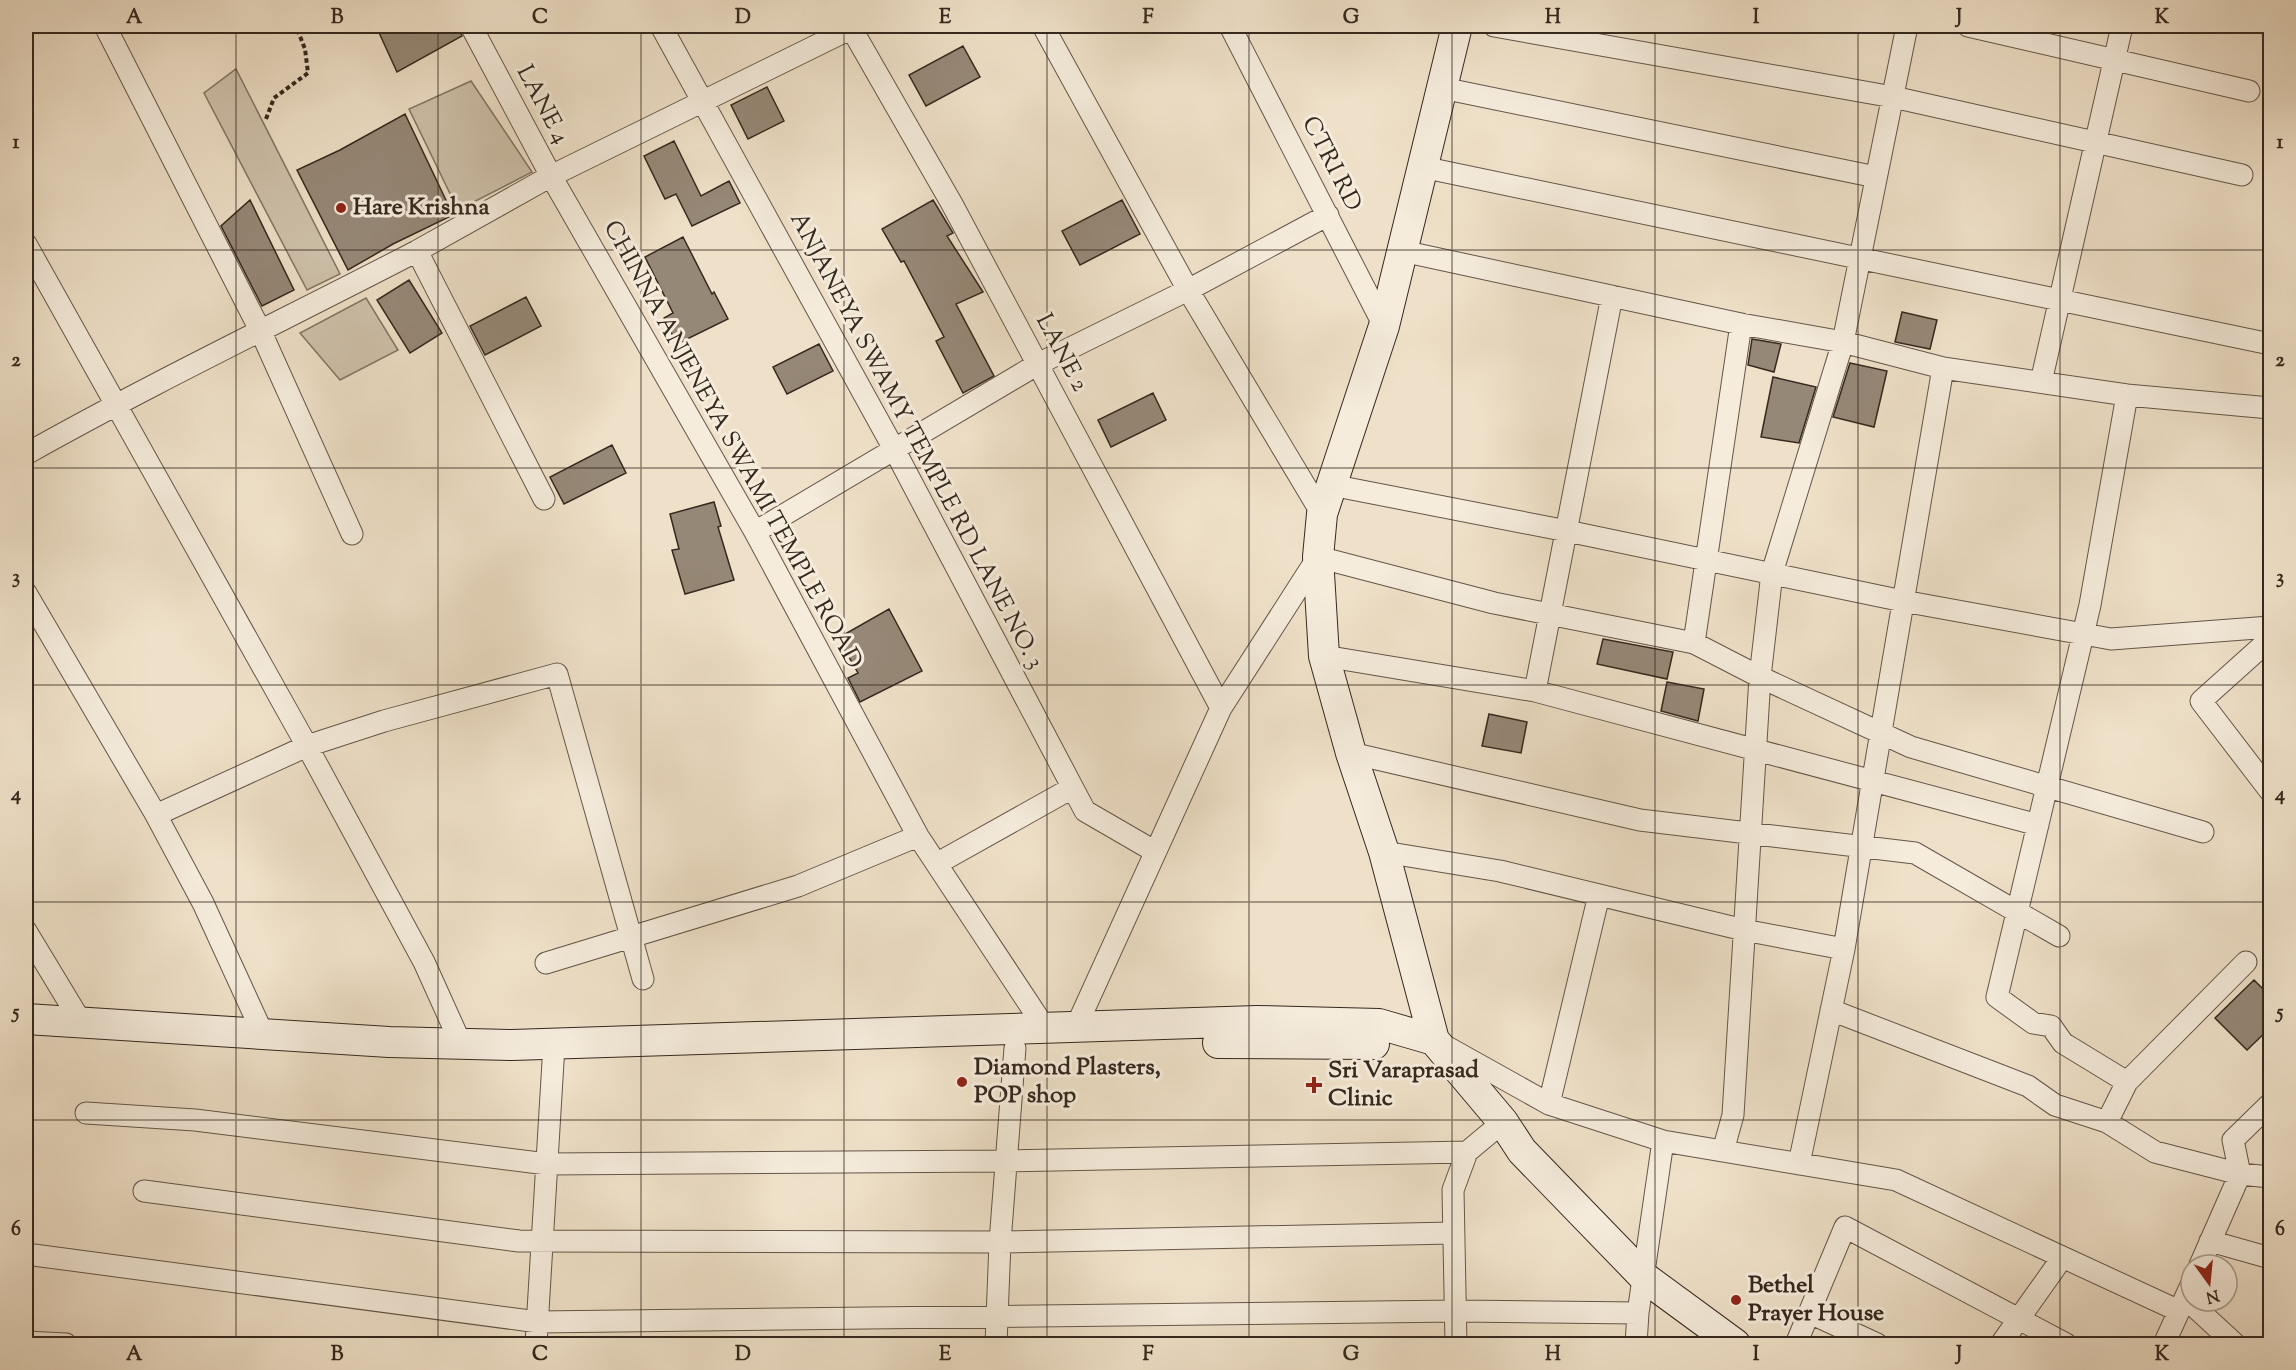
<svg xmlns="http://www.w3.org/2000/svg" width="2296" height="1370" viewBox="0 0 2296 1370" font-family="'Sorts Mill Goudy',serif">
	<style>
		.green { fill: #cfc2ac; stroke: #827565; stroke-width: 1.5 }
		.building { fill: #968877; stroke: #35281e; stroke-width: 1.5 }
		.lines { fill: none; stroke-linecap: round; stroke-linejoin: round }
		.street-casing { stroke: #645649; stroke-width: 23 }
		.secondary-casing { stroke: #35281e; stroke-width: 32 }
		.path { stroke: #35281e; stroke-width: 4; stroke-dasharray: 4.5 3; stroke-linecap: butt }
		.street { stroke: #f5ecdc; stroke-width: 21 }
		.secondary { stroke: #f5ecdc; stroke-width: 30 }
		.grid { fill: none; stroke: #35281e; stroke-width: 1.5; stroke-opacity: 0.55 }
		.poi-dot { fill: #8f2418; stroke: #f5ecdc; stroke-width: 2 }
		.labels { text-anchor: middle; dominant-baseline: central; stroke-width: 6; stroke-linejoin: round; paint-order: stroke }
		.street-label { font-size: 24px; fill: #35281e; stroke: #f5ecdc }
		.poi-label { font-size: 24px; font-weight: bold; fill: #35281e; stroke: #f5ecdc; text-anchor: start }
		.neatline { fill: none; stroke: #35281e; stroke-width: 2 }
		.grid-label { font-size: 20px; text-anchor: middle; font-weight: bold; fill: #35281e }
	</style>
	<rect width="100%" height="100%" fill="#efe1c9"/>
	<filter id="stains"><feTurbulence type="fractalNoise" baseFrequency=".00333" numOctaves="4"/><feColorMatrix values="0 0 0 0 .2 0 0 0 0 .09 0 0 0 0 .02 0 0 0 .5 -.17"/></filter>
	<radialGradient id="worn" r=".72"><stop offset=".6" stop-color="#630" stop-opacity="0"/><stop offset="1" stop-color="#630" stop-opacity=".3"/></radialGradient>
	<path class="green" d="M236,69L340,274L307,290L204,93Z
		M471,81L532,172L458,210L409,109Z
		M366,298L398,350L340,380L300,333Z"/>
	<path class="building" d="M376,26H458L462,36L397,72Z
		M963,46L980,77L926,106L909,75Z
		M767,87L784,121L748,139L731,105Z
		M405,114L453,215L393,244L348,270L297,170L340,150Z
		M674,141L701,196L729,181L740,203L692,226L676,194L665,199L644,156Z
		M250,200L294,290L262,306L221,226Z
		M933,200L953,233L947,236L983,292L956,304L994,376L963,393L936,341L944,337L904,261L901,262L882,229Z
		M1122,200L1140,234L1080,265L1062,231Z
		M683,237L712,294L714,292L728,319L677,344L664,318L673,313L645,257Z
		M409,280L442,333L410,353L377,300Z
		M526,297L541,326L485,355L470,326Z
		M1902,312L1937,320L1930,349L1895,342Z
		M1752,339L1781,344L1774,372L1748,365Z
		M819,344L833,371L787,394L773,367Z
		M1850,363L1887,371L1874,427L1833,417Z
		M1773,377L1816,387L1799,443L1761,437Z
		M1153,393L1166,420L1111,447L1098,420Z
		M612,445L626,473L564,504L550,477Z
		M714,502L721,526L718,527L734,580L685,594L672,550L679,549L670,514Z
		M889,609L922,671L860,702L848,678L858,673L838,638Z
		M1603,639L1673,652L1667,679L1597,664Z
		M1667,682L1704,689L1698,721L1661,711Z
		M1489,714L1527,722L1521,753L1482,746Z
		M2254,980L2271,997V1027L2247,1050L2215,1018Z"/>
	<g class="lines">
		<defs>
			<path id="street" d="M105,26L261,332L352,534
				M471,26L551,176L417,251L544,499
				M661,26L894,449L1085,811L1154,851
				M850,26L952,204L1221,708
				M856,26L551,176L755,532L918,836L1045,1028
				M1043,26L1188,290L1322,514
				M1230,26L1384,326
				M1494,26L1893,97L2242,175
				M1968,26L2249,91
				M1442,88L1876,177
				M1422,167L2270,344
				M26,244L307,746L424,962L461,1044
				M1402,251L1741,324L1843,342L1943,368L2127,395L2270,408
				M1612,296L1535,691L2038,825
				M2041,382L2122,26
				M26,454C154,382 288,318 419,250
				M1331,485L1567,531L1903,601L2111,639L2270,627
				M755,532L1038,364L1188,290L1328,215
				M26,593L156,815L203,903L263,1034
				M2270,639L2201,701L2270,791
				M1694,643L1741,324
				M1324,656L1535,691
				M1351,753L1640,820L1915,853L2059,936
				M156,815L307,746L384,721L557,674L643,979
				M1384,852L1500,871L1744,930L1844,949
				M938,863L1072,788
				M26,931L81,1022
				M546,963L798,886L918,836
				M1831,1010L2028,1086L2055,1105L2107,1122L2155,1152L2240,1174L2270,1177
				M1076,1027L1221,708L1318,557L1494,603L1694,643L1760,677L1911,747L2203,832
				M1447,1047L1549,1104L1663,1141
				M2127,1082L2063,1043L2051,1026L2033,1023L1997,997L2090,605L2127,395
				M1549,1104L1599,895
				M86,1113L195,1120L547,1164L1007,1161L1467,1152
				M2107,1122L2127,1082L2246,962
				M1723,1151L1733,1115L1760,677L1772,573L1843,342L1907,26
				M1799,1164L1844,949L1943,368
				M144,1191L519,1241L1000,1242L1453,1233
				M2210,1241L2270,1258
				M26,1254L538,1322L1457,1311L1638,1313
				M2200,1265L2240,1174L2233,1140L2270,1104
				M2185,1298L2235,1344
				M1810,1313L1877,1344
				M26,1342L66,1344
				M536,1344L554,1045
				M996,1344L1000,1242L1015,1048
				M1456,1344L1453,1190L1467,1152L1503,1122
				M1636,1344L1638,1313L1663,1141L1896,1180L2179,1311
				M1796,1344L1845,1227L2066,1344
				M2001,1344L2062,1258
				M2164,1344L2191,1285"/>
			<path id="secondary" d="M1457,26L1384,326L1322,514L1318,557L1324,656L1351,753L1384,852L1434,1040L1503,1122L1522,1151L1645,1278L1735,1344
				M26,1019L389,1042L512,1045L1257,1021L1379,1024L1434,1040
				M1218,1043L1374,1044"/>
		</defs>
		<use href="#street" class="street-casing"/>
		<use href="#secondary" class="secondary-casing"/>
		<path class="path" d="M266,119L274,98L308,73L305,49L296,26"/>
		<use href="#street" class="street"/>
		<use href="#secondary" class="secondary"/>
	</g>
	<path class="grid" d="M236,26V1344M438,26V1344M641,26V1344M844,26V1344M1047,26V1344M1249,26V1344M1452,26V1344M1655,26V1344M1858,26V1344M2060,26V1344M26,250H2270M26,468H2270M26,685H2270M26,902H2270M26,1120H2270"/>
	<g class="poi-dot">
		<circle cx="341" cy="208" r="6"/>
		<circle cx="962" cy="1082" r="6"/>
		<path d="M1311 1076h6v6h6v6h-6v6h-6v-6h-6v-6h6z"/>
		<circle cx="1736" cy="1300" r="6"/>
	</g>
	<g class="labels">
		<g class="street-label">
			<text transform="translate(542 105) rotate(62)">LANE 4</text>
			<text transform="translate(1331 164) rotate(63)">CTRI RD</text>
			<text transform="translate(1061 353) rotate(62)">LANE 2</text>
			<text transform="translate(916 441) rotate(62)">ANJANEYA SWAMY TEMPLE RD LANE NO. 3</text>
			<text transform="translate(732 445) rotate(61)">CHINNA ANJENEYA SWAMI TEMPLE ROAD</text>
		</g>
		<g class="poi-label">
			<text x="353" y="208">Hare Krishna</text>
			<text x="974" y="1068">Diamond Plasters,<tspan x="974" dy="28">POP shop</tspan></text>
			<text x="1328" y="1071">Sri Varaprasad<tspan x="1328" dy="28">Clinic</tspan></text>
			<text x="1748" y="1286">Bethel<tspan x="1748" dy="28">Prayer House</tspan></text>
		</g>
	</g>
	<rect width="2296" height="1370" fill="none" stroke="#efe1c9" stroke-width="66"/>
	<g transform="translate(2209 1283) rotate(165)"><circle r="28" fill="#f5ecdc" stroke="#a89e90" stroke-width="1.5"/>
	<path d="M0-4.5L10 22L0 15L-10 22Z" fill="#8f2418"/>
	<text y="-9" font-size="16" font-weight="bold" text-anchor="middle" fill="#35281e">N</text>
	</g>
	<rect x="33" y="33" width="2230" height="1304" class="neatline"/>
	<g class="grid-label">
		<text x="134" y="23">A</text>
		<text x="337" y="23">B</text>
		<text x="540" y="23">C</text>
		<text x="743" y="23">D</text>
		<text x="945" y="23">E</text>
		<text x="1148" y="23">F</text>
		<text x="1351" y="23">G</text>
		<text x="1553" y="23">H</text>
		<text x="1756" y="23">I</text>
		<text x="1959" y="23">J</text>
		<text x="2162" y="23">K</text>
		<text x="16" y="148">1</text>
		<text x="2280" y="148">1</text>
		<text x="16" y="366">2</text>
		<text x="2280" y="366">2</text>
		<text x="16" y="583">3</text>
		<text x="2280" y="583">3</text>
		<text x="16" y="800">4</text>
		<text x="2280" y="800">4</text>
		<text x="16" y="1018">5</text>
		<text x="2280" y="1018">5</text>
		<text x="16" y="1235">6</text>
		<text x="2280" y="1235">6</text>
		<text x="134" y="1360">A</text>
		<text x="337" y="1360">B</text>
		<text x="540" y="1360">C</text>
		<text x="743" y="1360">D</text>
		<text x="945" y="1360">E</text>
		<text x="1148" y="1360">F</text>
		<text x="1351" y="1360">G</text>
		<text x="1553" y="1360">H</text>
		<text x="1756" y="1360">I</text>
		<text x="1959" y="1360">J</text>
		<text x="2162" y="1360">K</text>
	</g>
	<rect width="100%" height="100%" filter="url(#stains)"/>
	<rect width="100%" height="100%" fill="url(#worn)"/>
</svg>
